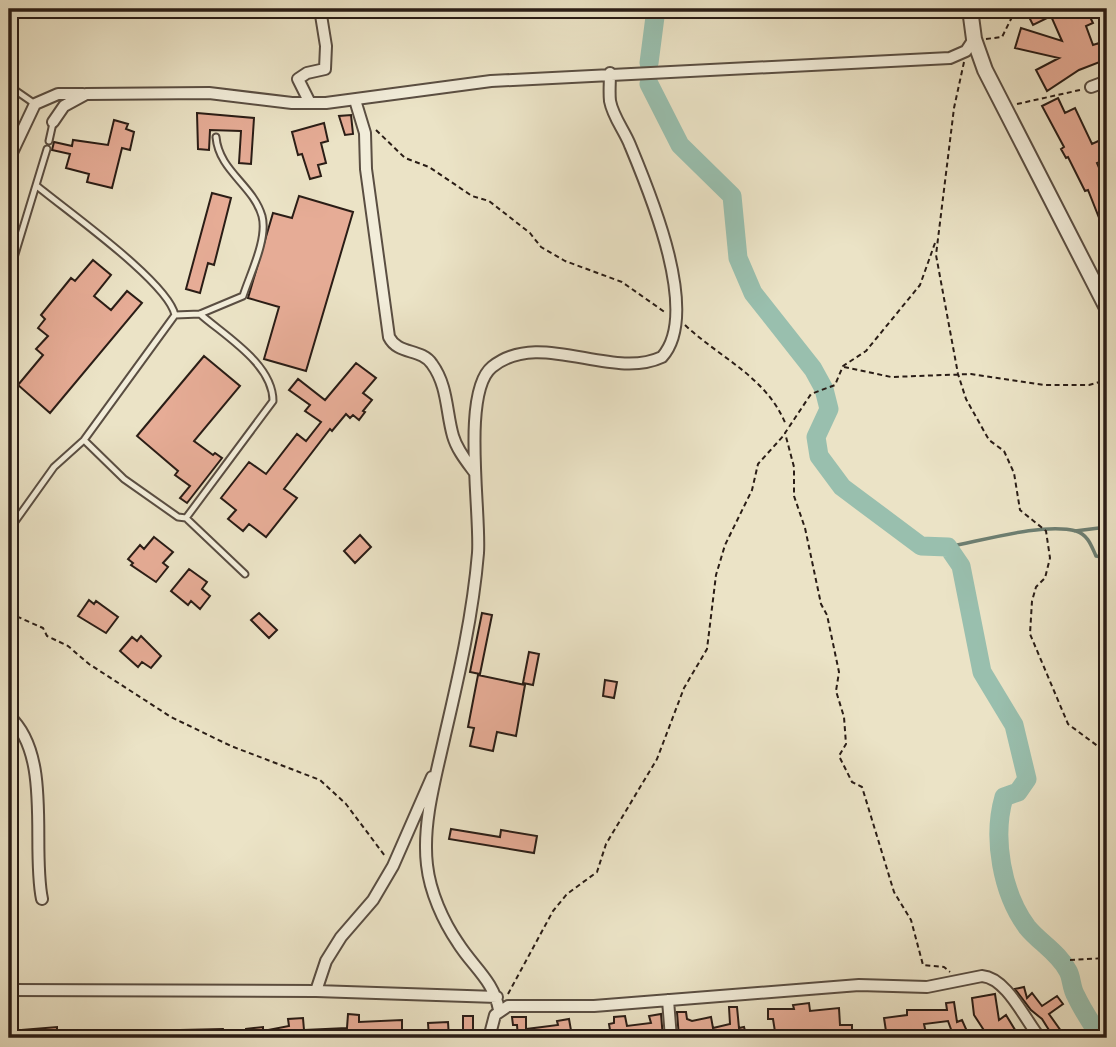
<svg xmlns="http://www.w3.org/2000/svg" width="1116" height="1047" viewBox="0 0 1116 1047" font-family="'EB Garamond',serif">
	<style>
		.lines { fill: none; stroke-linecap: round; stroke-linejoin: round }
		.stream { stroke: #6d7e71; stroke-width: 3.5 }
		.river { stroke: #99bfae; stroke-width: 19 }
		.building { fill: #e6ac96; stroke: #2a1d16; stroke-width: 2 }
		.service-casing { stroke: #5a4e42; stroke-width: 9 }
		.minor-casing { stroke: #5a4e42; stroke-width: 14 }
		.tertiary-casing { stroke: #5a4e42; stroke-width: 18 }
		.path { stroke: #2a1d16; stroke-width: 2; stroke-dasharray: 5 3.5; stroke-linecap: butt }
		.service { stroke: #f2edda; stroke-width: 5 }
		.minor { stroke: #f2edda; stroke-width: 10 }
		.tertiary { stroke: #f2edda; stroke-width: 14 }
	</style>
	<rect width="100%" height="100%" fill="#ebe3c6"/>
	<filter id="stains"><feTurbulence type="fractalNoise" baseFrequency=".00286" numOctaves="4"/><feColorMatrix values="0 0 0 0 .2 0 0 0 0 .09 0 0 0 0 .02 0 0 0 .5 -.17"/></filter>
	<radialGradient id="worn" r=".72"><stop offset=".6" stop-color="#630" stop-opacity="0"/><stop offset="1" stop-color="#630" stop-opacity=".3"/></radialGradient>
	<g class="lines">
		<path class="stream" d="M1075,531L1107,527
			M948,547C981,541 1044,522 1076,531C1088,535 1091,545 1096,556L1107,558"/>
		<path class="river" d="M649,63L656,9
			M649,84L680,145L732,196L738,258L753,293L813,369L824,389L829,409L816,437L819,456L842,487L921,546L948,547L961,566L982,672L1014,725L1027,779L1018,792L1004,797C992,838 1002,893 1027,927C1039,942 1059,953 1068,971C1072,978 1071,988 1076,996C1083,1011 1092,1024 1101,1038"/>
	</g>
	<path class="building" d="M1025,9H1086L1093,23L1086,26L1093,45L1099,43L1105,60L1079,70L1047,91L1036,70L1059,58L1015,48L1021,28L1062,41L1051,16L1033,25Z
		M1058,98L1065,113L1075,108L1092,144L1105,138L1107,144V159L1097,163L1107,186V238L1088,190L1085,191L1068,157L1066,158L1061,149L1064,147L1042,106Z
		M197,113L254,118L251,164L239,163L241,131L210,130L209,150L198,149Z
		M351,115L353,134L345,135L339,116Z
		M114,120L128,124L126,129L134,132L130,150L122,148L112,188L87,182L89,174L66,168L70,154L52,150L54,142L72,146L73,140L108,145Z
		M324,123L328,141L321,143L326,163L318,165L321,176L310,179L302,154L298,155L292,132Z
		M212,193L231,198L214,265L208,263L200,293L186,289Z
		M299,196L353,212L306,371L264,359L279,307L248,298L273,213L292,218Z
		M93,260L111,275L94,296L111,310L127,291L142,303L50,413L18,385L43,355L36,349L48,336L38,328L45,319L41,315L71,278L75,281Z
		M204,356L240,386L194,441L213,455L215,453L222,458L187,503L180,498L190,486L175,475L178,471L137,436Z
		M356,363L376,378L363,393L372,400L363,411L365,412L359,420L353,415L350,418L346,414L332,431L330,429L284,489L297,498L266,537L249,524L243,531L228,519L236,510L221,498L249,462L266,474L297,434L306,441L321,422L305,411L310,405L289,390L298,379L325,400Z
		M360,535L371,547L355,563L344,551Z
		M154,537L173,552L163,563L168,567L156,582L131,565L133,563L128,559L140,545L144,549Z
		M189,569L207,582L202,589L210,596L200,609L191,601L188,605L171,591Z
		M89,600L94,604L96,601L118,617L106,633L78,616Z
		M259,613L277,630L269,638L251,620Z
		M482,613L492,615L480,674L470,672Z
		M141,636L161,656L151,668L142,662L138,667L120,651L132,637L137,641Z
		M529,652L539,654L533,685L523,683Z
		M478,675L525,685L516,736L497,732L493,751L470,746L474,728L468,727Z
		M605,680L617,682L614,698L603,696Z
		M451,829L500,837L501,830L537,836L534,853L449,839Z
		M1024,987L1027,998L1032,993L1042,1006L1057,996L1063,1004L1049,1014L1066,1038H1054L1042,1019L1031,1010L1015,989Z
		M995,994L999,1020L1006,1015L1020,1038H989L974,1015L972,998Z
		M954,1002L957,1022L962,1020L970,1038H958L955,1031L952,1032L948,1021L924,1024L927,1038H887L884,1018L907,1015V1010H947L946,1003Z
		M809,1003L810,1011L839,1008L840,1025H852V1034L776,1038L773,1019H768V1009H794L793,1005Z
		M729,1007H737L739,1028L744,1027L747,1038H710V1035L679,1038L677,1012H686L687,1019L692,1021L711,1017L713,1028L730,1024Z
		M348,1014L359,1015V1022L402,1020V1038H245L246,1029L263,1027V1031L289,1026L288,1019L303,1018L304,1030L347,1028Z
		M661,1014L663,1038H607L606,1030H610L609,1024L614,1023V1017L625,1016L627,1026L651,1023L649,1016Z
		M463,1016H473V1032H463Z
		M512,1017H526V1029L558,1025L557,1021L569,1019L572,1036L518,1038L517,1025H513Z
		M448,1022L449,1038H429L428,1023Z
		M57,1027V1038H22V1030Z
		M223,1029L226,1038H181V1030Z"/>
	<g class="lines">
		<defs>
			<path id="service" d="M9,86L35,104
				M49,141L53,123
				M9,274L47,149
				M175,315L200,314L243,296C250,274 268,239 262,216C253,185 219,171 216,137
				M84,440L124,479L178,517L186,518L245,574
				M186,518L273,401C273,364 225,336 200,314
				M9,530L54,467L84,440L175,315C168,282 67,211 37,186"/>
			<path id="minor" d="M1091,87L1107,81
				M355,100L365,133L366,169L389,337C398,355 421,348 432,364C448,386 446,412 453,436C457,450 467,462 475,473
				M310,103L298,79L307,73L325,69L326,46L320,9
				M53,122L64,106L86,94L209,93L292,103H326L491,81L950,58L966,51L974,39
				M9,159L35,104L58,94H83
				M9,716C53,756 31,846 42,899
				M9,990L316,991L497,997
				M316,991L326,961L341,937L373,900L393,866L432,777
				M668,1000L671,1038
				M499,1010C494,981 473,967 458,943C443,921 430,892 427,865C422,823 436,776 445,735C459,675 473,614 478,553C481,513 461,392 492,367C540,328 611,381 662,357C701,314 650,193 630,145C624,130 613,117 610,101C609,92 610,82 610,73
				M489,1038L495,1015L508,1006H594L859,985L927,987L982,976C1007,978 1025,1020 1040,1038"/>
			<path id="tertiary" d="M970,9L974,39L985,70L1107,308"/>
		</defs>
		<use href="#service" class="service-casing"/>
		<use href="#minor" class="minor-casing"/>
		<use href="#tertiary" class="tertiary-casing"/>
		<path class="path" d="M986,39L1002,37L1016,9
			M964,62L954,108L936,255L958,374L966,399L989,440L1004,451L1014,473L1020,510L1046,531L1050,558L1045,578L1036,587L1032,601L1030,634L1068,724L1107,753
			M1017,104L1080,90
			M376,130L405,158L429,167L472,196L489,201L530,233L541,247L565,261L622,282L666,313
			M935,243L920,285L866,351L843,366L835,385L811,394L785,433L794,467V496L805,528L821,604L827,615L839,672L836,691L844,717L846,744L839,756L852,782L862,787L894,892L911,920L923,965L944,967L950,972
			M685,325C721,359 767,377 786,425
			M844,367L891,377L971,374L1045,385H1089L1107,380
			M9,613L43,628L47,636L68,646L89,664L171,717L231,746L320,780L346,804L385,856
			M1070,960L1107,958
			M508,994L553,911L567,894L597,872L606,844L657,759L684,688L707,649L716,575L725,545L752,490L758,464L785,434"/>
		<use href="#service" class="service"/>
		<use href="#minor" class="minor"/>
		<use href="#tertiary" class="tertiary"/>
	</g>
	<rect width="1116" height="1047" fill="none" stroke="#ebe3c6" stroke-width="35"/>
	<rect x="10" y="10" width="1095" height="1026" fill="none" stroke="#2a1d16" stroke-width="3.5"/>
	<rect x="18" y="18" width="1081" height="1012" fill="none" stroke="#2a1d16" stroke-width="2"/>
	<rect width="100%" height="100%" filter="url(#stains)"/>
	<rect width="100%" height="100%" fill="url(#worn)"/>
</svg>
